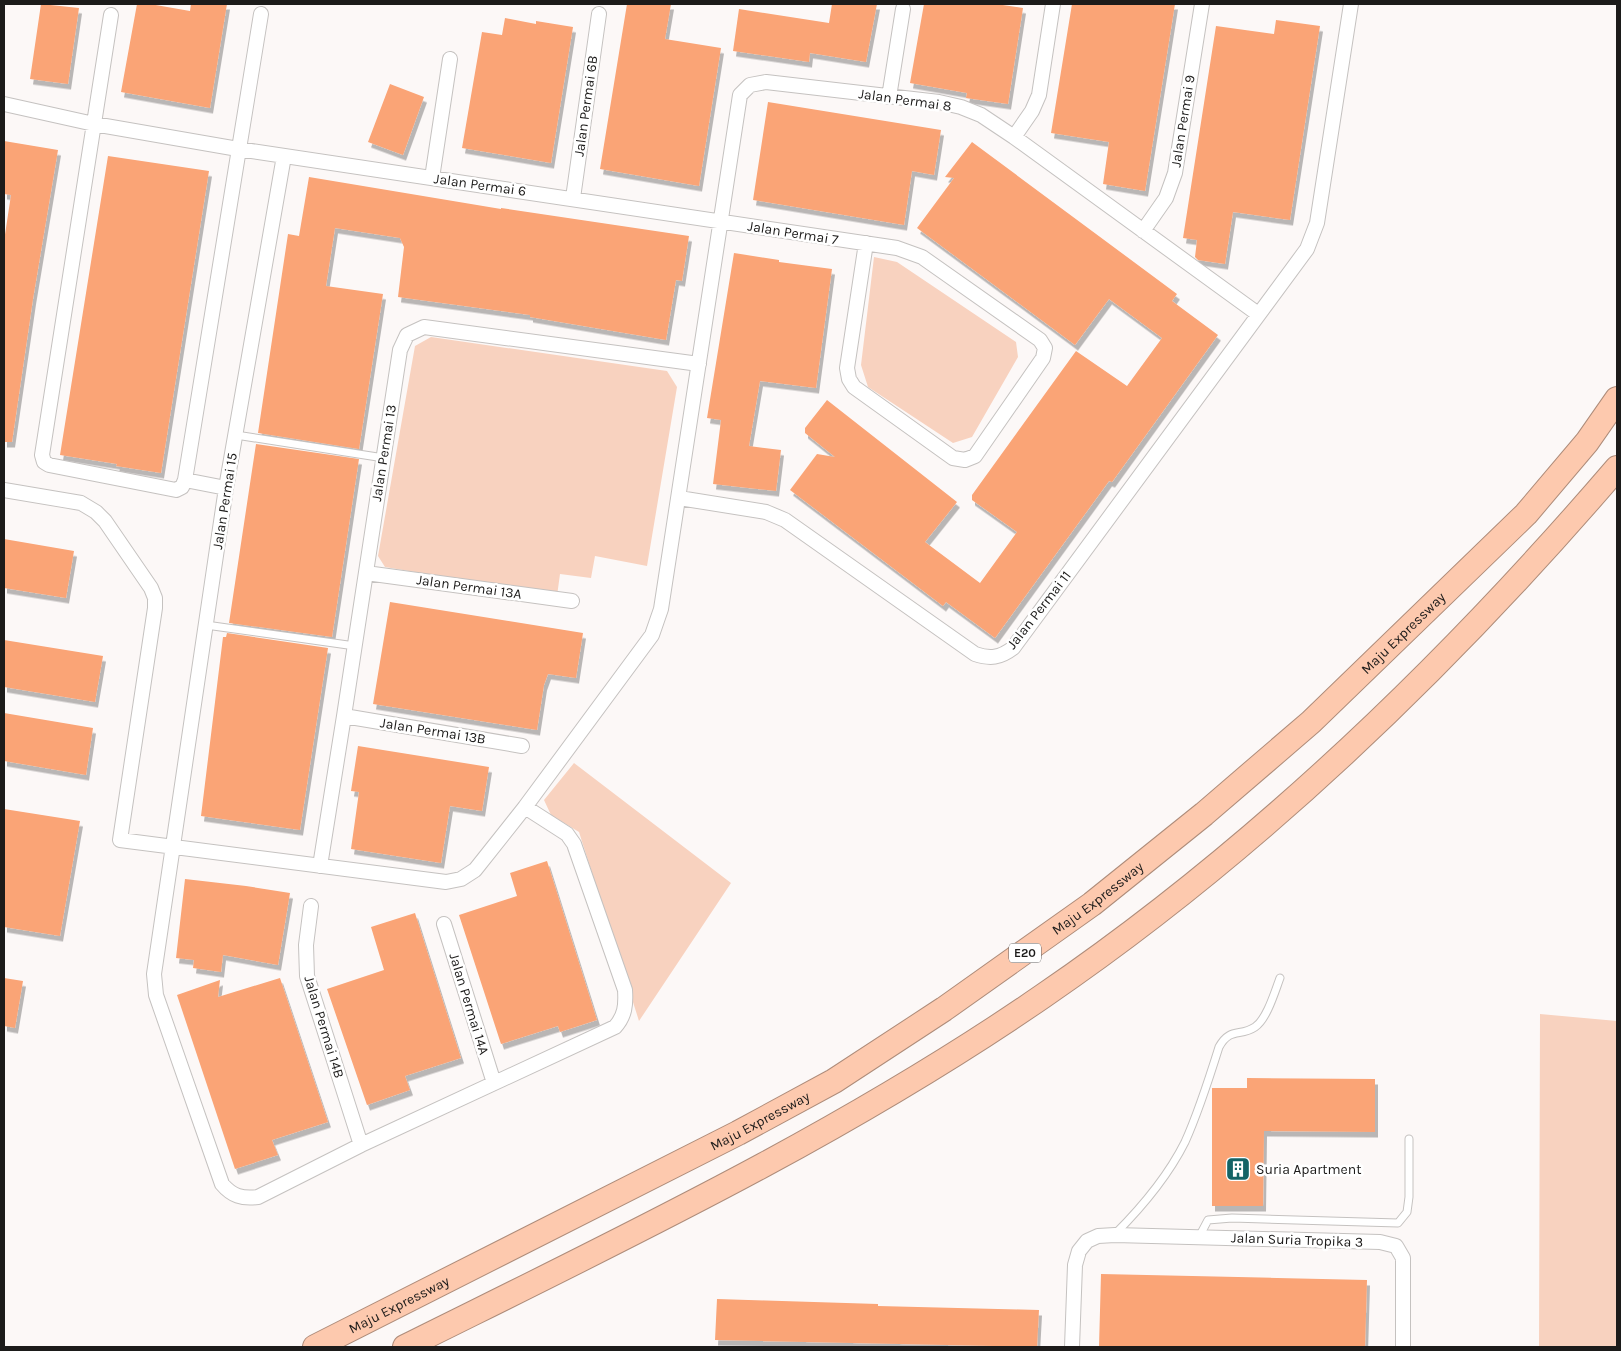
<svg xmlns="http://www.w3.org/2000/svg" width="1621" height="1351" viewBox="0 0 1621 1351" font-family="Karla,sans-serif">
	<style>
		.green { fill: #f8d2bf }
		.building { fill: #faa476; filter: url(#shadow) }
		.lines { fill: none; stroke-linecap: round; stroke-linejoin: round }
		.lane-casing { stroke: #c5c2c0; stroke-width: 9 }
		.street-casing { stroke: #c5c2c0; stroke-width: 16 }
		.highway-casing { stroke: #ae8c7a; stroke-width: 26 }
		.lane { stroke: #fff; stroke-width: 7 }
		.street { stroke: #fff; stroke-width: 14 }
		.highway { stroke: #fdc9ae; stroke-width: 24 }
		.labels { text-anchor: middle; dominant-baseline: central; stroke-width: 5; stroke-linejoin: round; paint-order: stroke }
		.shield { fill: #fff; stroke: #605f5f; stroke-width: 1 }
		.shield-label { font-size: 12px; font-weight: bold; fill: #1c1b1a }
		.street-label { font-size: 14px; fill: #1c1b1a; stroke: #fff }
		.poi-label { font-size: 14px; fill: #1c1b1a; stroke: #fff; text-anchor: start }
	</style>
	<defs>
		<filter id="shadow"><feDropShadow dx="3" dy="5.5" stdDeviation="0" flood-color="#0004"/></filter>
	</defs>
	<rect width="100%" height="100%" fill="#fcf8f7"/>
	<path class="green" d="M874,257L897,262L1016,342L1018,357L972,437L953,443L868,387L861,365Z
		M431,337L667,371L677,387L647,566L595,556L591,578L560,574L557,596L385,567L378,556L415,346Z
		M574,763L731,883L639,1021L579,832L551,815L544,800Z
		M1540,1014L1617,1021V1347H1539Z"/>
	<path class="building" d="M41,4L79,8L68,84L30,79Z
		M137,4H150L190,11L191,4H227L210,108L121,92Z
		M627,4H671L665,39L721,48L699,186L600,169Z
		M832,4H877L866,62L810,53L809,62L733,51L739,9L829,23Z
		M924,4H996L1023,8L1008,104L966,98L967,93L910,83Z
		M1072,4H1175L1145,191L1103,184L1109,142L1051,133Z
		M505,18L536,24V21L573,27L551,163L462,148L482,32L502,35Z
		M1276,20L1320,26L1290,220L1233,212L1225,264L1198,260L1195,257L1197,240L1183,238L1216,26L1274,34Z
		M390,84L424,97L403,155L368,142Z
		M768,102L941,130L934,175L912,171L904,225L753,200Z
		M4,141L58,150L33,299L12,442H4V241L11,195L4,194Z
		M972,142L1177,294L1172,301L1218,335L1112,482L1109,481L995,638L946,602L943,606L790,490L817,454L835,457L805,433V428L827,400L957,502L925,542L980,583L1017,532L972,500V495L1076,351L1127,386L1162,338L1109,299L1075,345L917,228L954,178L945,177Z
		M108,156L209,171L161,473L116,466L117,464L60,455Z
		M309,177L501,209V208L689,236L682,281L676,280L666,340L530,317V315L398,297L404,247L400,238L335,228L326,286L383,294L359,449L258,433L288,234L299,236Z
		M734,253L779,260V262L832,269L816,388L760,381L749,446L781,450L776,491L713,484L721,420L707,418Z
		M256,444L359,459L332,637L229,623Z
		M4,539L74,551L66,598L4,588Z
		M390,602L583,633L576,678L548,674L544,685L537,730L373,704Z
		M227,633L328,648L300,830L201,816L223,637H226Z
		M4,640L103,656L95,702L4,687Z
		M4,713L93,728L86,775L4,761Z
		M358,746L489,767L482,811L450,806L441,863L351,849L359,792L351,791Z
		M4,809L80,821L60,936L4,927Z
		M547,861L597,1020L560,1032L558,1026L501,1044L459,915L517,896L510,873Z
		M185,879L246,886L290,893L278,965L223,955L221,972L193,968L194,960L176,958Z
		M415,913L461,1058L405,1076L410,1090L367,1105L327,989L384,970L371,927Z
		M4,978L23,981L15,1028L4,1026Z
		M280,978L328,1122L272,1140L278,1155L235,1169L177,995L220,980L218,997Z
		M1247,1078L1375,1079V1132L1264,1131L1263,1206H1212V1088H1247Z
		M1101,1274L1367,1280L1365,1347H1099Z
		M717,1299L878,1304V1306L1039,1310L1037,1347L715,1340Z"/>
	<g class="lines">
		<defs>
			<path id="lane" d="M236,435L384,458
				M206,625L355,646
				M1115,1234C1142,1207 1168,1176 1185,1142C1199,1111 1209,1079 1219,1047C1230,1027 1240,1037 1255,1027C1267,1019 1275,991 1280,978
				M1199,1237L1208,1220L1232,1218L1398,1223L1407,1212L1409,1197V1139"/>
			<path id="street" d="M111,15L42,455L44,462L49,465L176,490L182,487L185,480
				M889,97L903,9
				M4,104L94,124L238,149L897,248L922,257L1040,340L1045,348L1043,358L975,456L965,460L953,458L854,387L849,379L847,368L866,243
				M1014,137L1032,111L1039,95L1053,4
				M284,156L226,488L154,974L156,995L222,1184C232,1196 242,1199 258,1197L361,1145L615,1027C625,1016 626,1005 625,990L574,844L567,834L525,807
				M432,178L450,59
				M573,198L599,14
				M1143,231L1166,198L1175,173L1202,4
				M226,488L185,480L261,14
				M4,490L81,503L96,512L105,521L151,588L155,598V608L120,840L446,882L461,879L475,870L525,807L652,635L661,609L740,95L750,85L766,82L939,102L961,107L981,115L1014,137L1258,314
				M679,498L766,512L785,520L975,654C990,659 1000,658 1013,648L1307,249L1317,223L1351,4
				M366,573L572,601
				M344,716L522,746
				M320,866L344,716L400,350L407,335L424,327L699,364
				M311,906L306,945L307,976L361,1145
				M444,924L494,1083
				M1072,1347L1075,1265L1079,1251L1087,1241L1098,1236L1115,1235L1380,1242L1396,1246L1403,1258V1347"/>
			<g id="highway">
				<path id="s1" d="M315,1347L738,1133L834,1081L944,1009L1092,904L1204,814L1311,722L1526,514L1587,442L1617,399"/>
				<path d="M405,1347C622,1239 843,1134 1043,996C1258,849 1448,665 1617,468"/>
			</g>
		</defs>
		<use href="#lane" class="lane-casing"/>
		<use href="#street" class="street-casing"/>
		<use href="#highway" class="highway-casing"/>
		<use href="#lane" class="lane"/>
		<use href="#street" class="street"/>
		<use href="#highway" class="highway"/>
	</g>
	<defs>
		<symbol id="building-square" viewBox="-11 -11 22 22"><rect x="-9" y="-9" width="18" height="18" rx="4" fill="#136366" stroke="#fff"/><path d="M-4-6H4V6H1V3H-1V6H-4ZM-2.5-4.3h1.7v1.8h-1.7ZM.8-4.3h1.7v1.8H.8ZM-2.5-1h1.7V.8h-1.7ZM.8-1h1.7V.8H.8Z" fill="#fff"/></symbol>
	</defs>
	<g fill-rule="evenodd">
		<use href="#building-square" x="1224" y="1155" width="28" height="28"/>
	</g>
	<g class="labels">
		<rect class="shield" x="1009" y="943.5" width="32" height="19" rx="4"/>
		<g class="shield-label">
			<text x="1025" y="953">E20</text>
		</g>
		<g class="street-label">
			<text transform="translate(905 100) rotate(8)">Jalan Permai 8</text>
			<text transform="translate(586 106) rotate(-82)">Jalan Permai 6B</text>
			<text transform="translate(1183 121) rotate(-81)">Jalan Permai 9</text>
			<text transform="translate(480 185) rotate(8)">Jalan Permai 6</text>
			<text transform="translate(793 233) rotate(9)">Jalan Permai 7</text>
			<text transform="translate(384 453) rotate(-81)">Jalan Permai 13</text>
			<text transform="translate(225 501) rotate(-81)">Jalan Permai 15</text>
			<text transform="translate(469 587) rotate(8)">Jalan Permai 13A</text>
			<text transform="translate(1039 610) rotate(-52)">Jalan Permai 11</text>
			<text stroke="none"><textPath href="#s1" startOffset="1309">Maju Expressway</textPath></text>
			<text transform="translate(433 731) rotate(9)">Jalan Permai 13B</text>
			<text stroke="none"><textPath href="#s1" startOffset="904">Maju Expressway</textPath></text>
			<text transform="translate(469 1004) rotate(73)">Jalan Permai 14A</text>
			<text transform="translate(324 1027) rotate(73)">Jalan Permai 14B</text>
			<text stroke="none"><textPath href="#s1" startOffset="499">Maju Expressway</textPath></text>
			<text transform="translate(1297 1240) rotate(2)">Jalan Suria Tropika 3</text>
			<text stroke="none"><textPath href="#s1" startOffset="94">Maju Expressway</textPath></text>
		</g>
		<g class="poi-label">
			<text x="1256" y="1169">Suria Apartment</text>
		</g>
	</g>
	<rect width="1621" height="1351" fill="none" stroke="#1c1b1a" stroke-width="10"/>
</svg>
